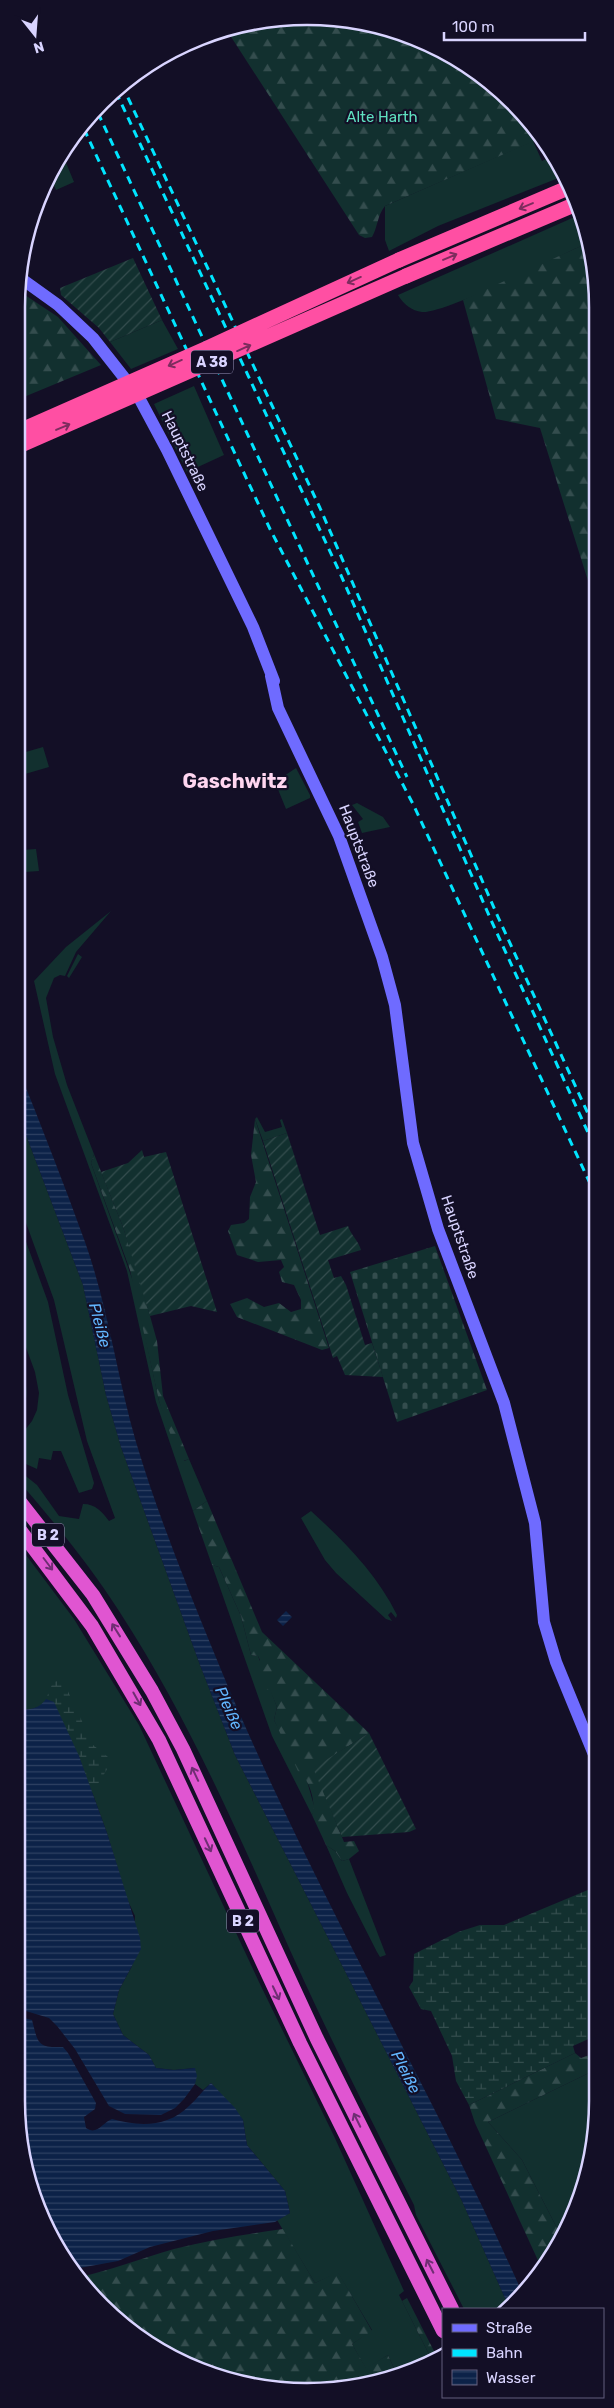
<svg xmlns="http://www.w3.org/2000/svg" width="614" height="2408" viewBox="0 0 614 2408" font-family="Rubik,sans-serif">
	<style>
		.grass { fill: #12302f }
		.forest { fill: url(#forest-firs) }
		.wetland { fill: url(#wetland-marsh) }
		.cemetery { fill: url(#cemetery-stones) }
		.garden { fill: url(#garden-furrows) }
		.water { fill: url(#water-rules) }
		.lines { fill: none; stroke-linecap: round; stroke-linejoin: round }
		.stream { stroke: #0c2248; stroke-width: 3 }
		.secondary { stroke: #6f6bff; stroke-width: 12 }
		.trunk { stroke: #e055d1; stroke-width: 14 }
		.motorway { stroke: #ff4fa3; stroke-width: 15 }
		.rail { stroke: #00e5ff; stroke-width: 3; stroke-dasharray: 8 6; stroke-linecap: butt }
		.motorway-bridge { stroke: #ff4fa3; stroke-width: 15 }
		.oneway { stroke: #7d2c5e }
		.oneway2 { stroke: #6f2e73 }
		.labels { text-anchor: middle; dominant-baseline: central; stroke-width: 4.5; stroke-linejoin: round; paint-order: stroke }
		.shield { fill: #130f26; stroke: #9e99be; stroke-width: 1 }
		.shield-label { font-size: 14px; font-weight: bold; fill: #d9d4ff }
		.park-label { font-size: 15px; fill: #5fe0c0; stroke: #130f26 }
		.street-label { font-size: 15px; fill: #d9d4ff; stroke: #130f26 }
		.water-label { font-size: 16px; font-style: italic; fill: #62b6ff; stroke: #130f26 }
		.district-label { font-size: 20px; font-weight: bold; fill: #ffd6f0; stroke: #130f26 }
		.rim { fill: none; stroke: #d9d4ff; stroke-width: 2.5 }
	</style>
	<defs>
		<pattern id="forest-firs" width="22" height="20" patternUnits="userSpaceOnUse" patternTransform="scale(1.25)"><rect width="22" height="20" fill="#12302f"/><path d="M5 1l3.5 6h-7zM16 11l3.5 6h-7z" fill="#344d4e"/></pattern>
		<pattern id="wetland-marsh" width="20" height="14" patternUnits="userSpaceOnUse" patternTransform="scale(1.25)"><rect width="20" height="14" fill="#12302f"/><path d="M1 5h8M5 5V1M11 12h8M15 12V8" fill="none" stroke="#344d4e"/></pattern>
		<pattern id="cemetery-stones" width="16" height="16" patternUnits="userSpaceOnUse" patternTransform="scale(1.25)"><rect width="16" height="16" fill="#12302f"/><path d="M2 7V4a2 2 0 0 1 4 0v3zM10 15v-3a2 2 0 0 1 4 0v3z" fill="#344d4e"/></pattern>
		<pattern id="garden-furrows" width="10" height="10" patternUnits="userSpaceOnUse" patternTransform="scale(1.25)"><rect width="10" height="10" fill="#12302f"/><path d="M-1 1l2-2M0 10L10 0M9 11l2-2" fill="none" stroke="#344d4e"/></pattern>
		<pattern id="water-rules" width="6" height="5" patternUnits="userSpaceOnUse" patternTransform="scale(1.25)"><rect width="6" height="5" fill="#0c2248"/><path d="M0 2.5h6" fill="none" stroke="#2f4163"/></pattern>
	</defs>
	<rect width="100%" height="100%" fill="#130f26"/>
	<path class="grass" d="M533,141L542,161L552,156L566,175L438,226L389,251L385,240V206Z
		M62,153L74,182L56,190L50,176L55,161Z
		M579,215L595,269V279L581,246C553,259 444,314 422,312C412,311 403,304 398,295Z
		M162,320L178,349L131,369L110,342Z
		M194,386L224,455L187,472L154,404Z
		M43,747L49,767L25,774L19,754Z
		M296,768L310,795V798L286,809L275,782Z
		M357,803L383,817L390,827L362,833L358,822L363,819L352,805Z
		M36,849L39,871L25,872L22,850Z
		M111,911L76,952L65,976L60,975L54,978L46,998L53,1037L67,1085L94,1154L91,1163L134,1284L159,1401L184,1461L189,1459L207,1501L193,1511L156,1402L127,1271L55,1074L34,981L66,947Z
		M78,954L82,957L69,978L67,976Z
		M18,1114L83,1285L106,1395L121,1447L200,1665L235,1755L462,2201L508,2305L504,2309H464L416,2215L414,2205C367,2112 320,2019 278,1923C231,1817 183,1709 119,1611C89,1564 53,1521 17,1479V1469L37,1485L59,1516L79,1519L83,1504C96,1504 102,1512 109,1521L115,1518L87,1441L54,1300L17,1198Z
		M257,1117L265,1132L282,1127L280,1120L282,1119L287,1133L263,1141L255,1119Z
		M17,1217L48,1302L68,1395L94,1483L92,1489L79,1493L61,1451H53L51,1460L39,1458L37,1469L17,1460V1440L32,1421L37,1410L39,1393L35,1372L17,1323Z
		M17,1355C27,1379 32,1399 17,1422Z
		M311,1511C344,1541 377,1574 397,1615L396,1618L391,1612L388,1615L392,1621L386,1619L336,1573L325,1560L301,1518Z
		M17,1543L74,1619L139,1725L259,1982L334,2136L404,2291L399,2295L431,2358L397,2375L388,2355L366,2369L352,2344L372,2330L338,2273L315,2283L277,2220L290,2213L285,2191L247,2145L243,2120L211,2083L203,2090L195,2084V2068L174,2070L156,2068L149,2055L123,2035L113,2014L119,1990L132,1966L135,1916L127,1899L107,1833L79,1756L41,1706L32,1709L17,1710V1634L23,1625L17,1612Z
		M212,1565L219,1567L241,1616L251,1655L258,1656L277,1707L274,1720L307,1781L315,1809L312,1815L272,1736Z
		M326,1845L335,1851L342,1861L349,1859L386,1955L380,1957L377,1952L347,1893Z
		M595,2070V2139L562,2238L522,2160L488,2122Z"/>
	<path class="forest" d="M345,19L436,46L513,102L539,139L385,206C377,216 378,226 372,237L365,238L359,235L226,29L232,26Z
		M581,246L595,279V603L540,428L496,419L463,300Z
		M19,291L58,317L101,365L19,399Z
		M255,1119L329,1348L322,1350L237,1317L230,1304L247,1298L264,1307L279,1303L291,1312L301,1309V1300L294,1285L282,1282L279,1272L284,1267L281,1260L258,1262L237,1255L228,1231L231,1225L244,1223L249,1219L250,1197L256,1182L251,1155Z
		M94,1154L123,1227L138,1273L157,1341L163,1396L189,1459L180,1462L159,1401L130,1270L91,1163Z
		M207,1501L262,1632L369,1733L314,1768L344,1842L354,1841L359,1851L349,1859L342,1861L335,1851L326,1845L312,1815C317,1804 309,1778 298,1771L274,1720L277,1707L270,1690L261,1688L254,1668L260,1660L258,1656L251,1655L241,1616L219,1567L212,1565L193,1511Z
		M575,2053L581,2058L595,2053V2070L488,2122L522,2160L562,2238L559,2247L541,2267L475,2123L469,2105Z
		M283,2229L315,2283L338,2272L372,2331L352,2344L366,2368L388,2355L397,2375L383,2382L288,2391L179,2362L89,2293L79,2277C112,2270 142,2258 174,2249C210,2240 246,2234 283,2229Z
		M407,2298L436,2355L431,2358L402,2301Z"/>
	<path class="wetland" d="M56,1681L65,1685L93,1745L108,1757L109,1766L92,1794L79,1756L54,1702L46,1699L51,1686Z
		M595,1887V2036L573,2046L575,2053L469,2105L456,2081L452,2056L431,2011L421,2009L409,1987L413,1981L414,1954L458,1932L480,1925H504Z"/>
	<path class="cemetery" d="M435,1246L487,1390L397,1422L350,1272Z"/>
	<path class="garden" d="M133,258L162,320L110,342L99,328L61,295L60,288Z
		M287,1133L320,1235L348,1226C351,1235 358,1240 361,1250L328,1260L334,1278L341,1276L346,1285L365,1345L372,1343L383,1377L345,1375L337,1356L333,1358L263,1141Z
		M142,1150L144,1157L166,1152L217,1312L191,1306L150,1316L123,1227L101,1172L128,1163Z
		M369,1733L416,1829L409,1832L342,1837L313,1768Z"/>
	<path class="water" d="M18,1068C41,1125 64,1184 85,1242C108,1307 117,1376 136,1442C158,1516 188,1589 217,1660C305,1876 426,2077 521,2290L508,2305L462,2201L235,1755L200,1665L121,1447L106,1395L83,1285L18,1114Z
		M286,1611L292,1617L283,1626L277,1620Z
		M46,1699L54,1702L79,1756L107,1833L140,1938L141,1949L119,1990L113,2014L123,2035L149,2055L156,2068L174,2070L195,2068L197,2076L195,2084L184,2099L175,2108L161,2115L125,2114L109,2106L75,2049L57,2026L49,2018L16,2008L17,1710C30,1709 38,1710 46,1699Z
		M16,2016L32,2020C38,2043 37,2048 63,2047L68,2053L96,2103L95,2109L84,2117L86,2128C97,2136 103,2122 112,2119C140,2127 168,2127 189,2106C197,2099 203,2090 211,2083L235,2108L243,2120L247,2145L285,2191L290,2213L275,2222L213,2231L150,2247L118,2261L74,2269L38,2212L16,2101Z"/>
	<g class="lines">
		<path class="stream" d="M542,143L546,151
			M586,244L593,262
			M17,1606L23,1614"/>
		<path class="secondary" d="M19,277L58,305L93,338L137,394L167,450L253,627L274,681
			M271,676L278,708L339,836L382,957L395,1005L413,1143L438,1229L504,1403L535,1523L544,1622L556,1662L595,1757"/>
		<path class="trunk" d="M17,1498L93,1595L152,1691L183,1749L317,2039L452,2309
			M17,1526L92,1626L159,1740L300,2043L443,2331"/>
		<path class="motorway" d="M399,260L570,187
			M406,276L576,204"/>
		<path class="rail" d="M122,85L320,508L498,917L595,1129
			M116,92L340,573L491,920L595,1148
			M98,113L407,777
			M84,129L270,529L413,804L595,1194"/>
		<path class="motorway-bridge" d="M19,431L205,349L399,260
			M19,446L406,276"/>
	</g>
	<defs><path id="oneway-shaft" d="M-6 0H5M1.5-3L5.5 0L1.5 3" fill="none" stroke-width="1.6" stroke-linecap="round" stroke-linejoin="round" transform="scale(1.25)"/></defs>
	<g class="oneway">
		<use href="#oneway-shaft" transform="translate(526 206) rotate(157)"/>
		<use href="#oneway-shaft" transform="translate(450 257) rotate(-23)"/>
		<use href="#oneway-shaft" transform="translate(354 280) rotate(156)"/>
		<use href="#oneway-shaft" transform="translate(244 348) rotate(-24)"/>
		<use href="#oneway-shaft" transform="translate(175 363) rotate(156)"/>
		<use href="#oneway-shaft" transform="translate(63 427) rotate(-23)"/>
	</g>
	<g class="oneway2">
		<use href="#oneway-shaft" transform="translate(48 1564) rotate(53)"/>
		<use href="#oneway-shaft" transform="translate(116 1630) rotate(-122)"/>
		<use href="#oneway-shaft" transform="translate(137 1699) rotate(61)"/>
		<use href="#oneway-shaft" transform="translate(195 1774) rotate(-115)"/>
		<use href="#oneway-shaft" transform="translate(208 1845) rotate(65)"/>
		<use href="#oneway-shaft" transform="translate(276 1993) rotate(65)"/>
		<use href="#oneway-shaft" transform="translate(357 2120) rotate(-116)"/>
		<use href="#oneway-shaft" transform="translate(430 2266) rotate(-117)"/>
	</g>
	<g class="labels">
		<g class="shield">
			<rect x="191" y="350.5" width="42" height="23" rx="4"/>
			<rect x="32" y="1523.5" width="32" height="23" rx="4"/>
			<rect x="227" y="1909.5" width="32" height="23" rx="4"/>
		</g>
		<g class="shield-label">
			<text x="212" y="362">A 38</text>
			<text x="48" y="1535">B 2</text>
			<text x="243" y="1921">B 2</text>
		</g>
		<g class="park-label">
			<text x="382" y="117">Alte Harth</text>
		</g>
		<g class="street-label">
			<text transform="translate(185 451) rotate(64)">Hauptstraße</text>
			<text transform="translate(359 846) rotate(69)">Hauptstraße</text>
			<text transform="translate(460 1237) rotate(71)">Hauptstraße</text>
		</g>
		<g class="water-label">
			<text transform="translate(100 1325) rotate(75)">Pleiße</text>
			<text transform="translate(229 1708) rotate(66)">Pleiße</text>
			<text transform="translate(406 2072) rotate(63)">Pleiße</text>
		</g>
		<g class="district-label">
			<text x="235" y="781">Gaschwitz</text>
		</g>
	</g>
	<path d="M0 0H614V2408H0ZM307 25H307A282 282 0 0 1 589 307V2101A282 282 0 0 1 307 2383H307A282 282 0 0 1 25 2101V307A282 282 0 0 1 307 25Z" fill="#130f26" fill-rule="evenodd"/>
	<path class="rim" d="M307 25H307A282 282 0 0 1 589 307V2101A282 282 0 0 1 307 2383H307A282 282 0 0 1 25 2101V307A282 282 0 0 1 307 25Z"/>
	<rect x="442" y="2308" width="162" height="90" fill="#130f26" stroke="#625e7d"/>
	<rect x="452" y="2324" width="25" height="8" fill="#6f6bff" stroke="#625e7d"/>
	<text x="486" y="2333" font-size="15" fill="#d9d4ff">Straße</text>
	<rect x="452" y="2349" width="25" height="8" fill="#00e5ff" stroke="#625e7d"/>
	<text x="486" y="2358" font-size="15" fill="#d9d4ff">Bahn</text>
	<rect x="452" y="2370" width="25" height="15" fill="url(#water-rules)" stroke="#625e7d"/>
	<text x="486" y="2383" font-size="15" fill="#d9d4ff">Wasser</text>
	<g transform="translate(35 35) rotate(163)" stroke="#130f26" stroke-width="4" paint-order="stroke">
	<path d="M0-4L9 19L0 12L-9 19Z" fill="#d9d4ff"/>
	<text y="-8" font-size="14" font-weight="bold" text-anchor="middle" fill="#d9d4ff">N</text>
	</g>
	<path d="M444 32v8h141v-8" fill="none" stroke="#d9d4ff" stroke-width="2.5"/>
	<text x="452" y="32" font-size="15" fill="#d9d4ff" stroke="#130f26" stroke-width="4" paint-order="stroke">100 m</text>
</svg>
